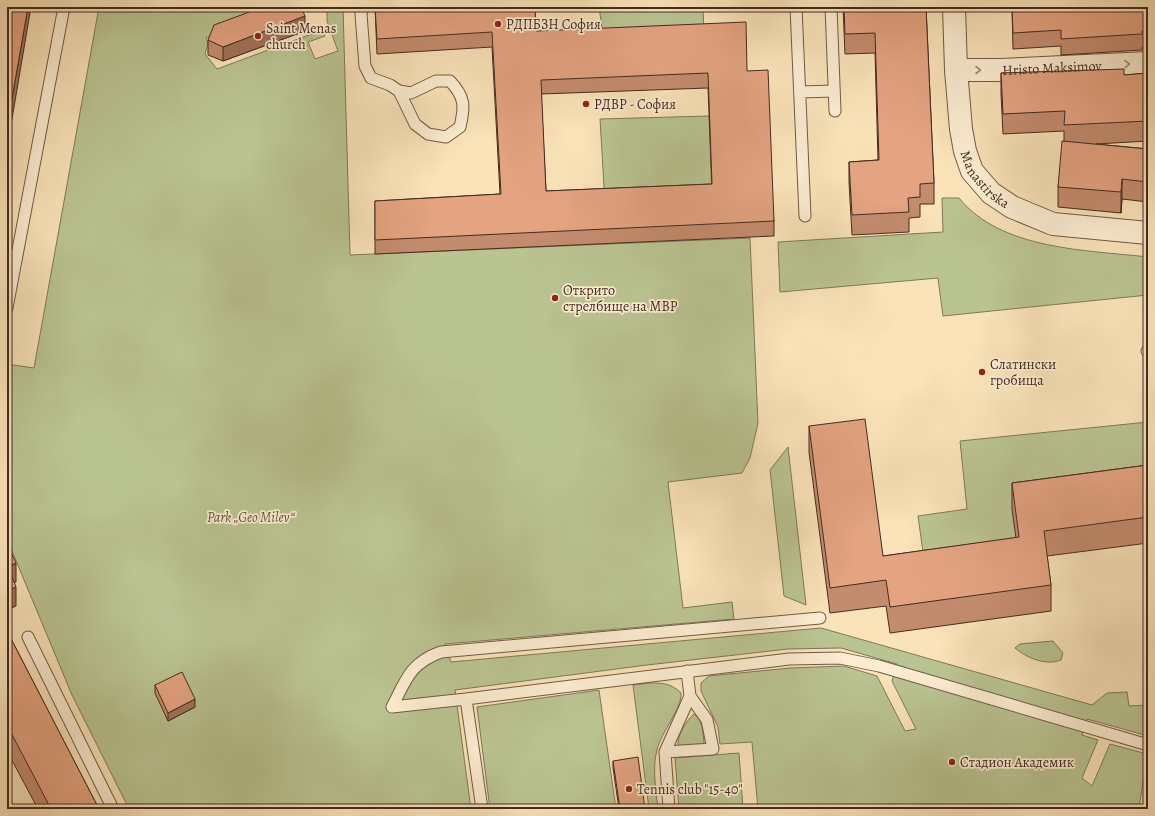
<svg xmlns="http://www.w3.org/2000/svg" width="1155" height="816" viewBox="0 0 1155 816" font-family="Alegreya,serif">
	<style>
		.green { fill: #bac492; stroke: #807859 }
		.lines { fill: none; stroke-linecap: round; stroke-linejoin: round }
		.service-casing { stroke: #725946; stroke-width: 13 }
		.minor-casing { stroke: #725946; stroke-width: 24 }
		.service { stroke: #fcedd2; stroke-width: 11 }
		.minor { stroke: #fcedd2; stroke-width: 22 }
		.wall { fill: #c48c6f; stroke: #452b20; fill-rule: evenodd }
		.shaded-wall { fill: #a0725a; stroke: #452b20 }
		.building { fill: #e4a381; stroke: #452b20; fill-rule: evenodd }
		.oneway { stroke: #a08c79 }
		.poi-dot { fill: #8f2418; stroke: #fcedd2; stroke-width: 1.5 }
		.labels { text-anchor: middle; dominant-baseline: central; stroke-width: 3.5; stroke-linejoin: round; paint-order: stroke }
		.poi-label { font-size: 14px; fill: #452b20; stroke: #fcedd2; text-anchor: start }
		.street-label { font-size: 14px; fill: #452b20; stroke: #fcedd2 }
		.park-label { font-size: 14px; font-style: italic; fill: #62513c; stroke: #fcedd2 }
	</style>
	<rect width="100%" height="100%" fill="#fae3b9"/>
	<filter id="stains"><feTurbulence type="fractalNoise" baseFrequency=".005" numOctaves="4"/><feColorMatrix values="0 0 0 0 .2 0 0 0 0 .09 0 0 0 0 .02 0 0 0 .5 -.17"/></filter>
	<radialGradient id="worn" r=".72"><stop offset=".6" stop-color="#630" stop-opacity="0"/><stop offset="1" stop-color="#630" stop-opacity=".3"/></radialGradient>
	<path class="green" d="M99,7H208L209,10L216,7H288L206,38L208,44L205,54L217,69L317,32L316,27L321,25L325,36L308,42L315,59L338,51L327,21V7H343L350,255L750,238L758,423L750,458L742,473L668,482L683,608L732,602L734,619L445,644L451,662L821,628L1092,705L1107,693L1127,692L1129,706L1148,705V736L1087,719L1082,735L1098,740L1082,778L1092,786L1110,744L1147,754L1139,809H758L752,742L720,744L718,727L701,691V683L709,676L790,668L844,666L877,676L905,731L916,729L892,681L897,664L841,648L788,649L647,665L455,690L471,809H129L72,695L7,539V364L34,368Z
		M599,7H703L704,33L603,35Z
		M709,116L712,199L605,203L600,119Z
		M942,198H959C1001,250 1087,250 1148,257V295L943,316L938,278L780,292L778,242L943,232Z
		M1148,422V491L1019,563L923,552L918,516L967,509L960,441Z
		M788,447L806,605L784,596L770,470Z
		M1053,641L1063,653L1061,660C1046,666 1027,658 1015,648L1020,644Z
		M649,683C662,683 671,683 681,693C682,709 661,732 657,750C652,768 656,790 658,809H649L633,685Z
		M599,690L616,809H490L477,707Z
		M694,714C703,720 703,733 704,743L701,746L682,747L678,745C677,735 687,720 694,714Z
		M739,753L743,809H679L675,758Z"/>
	<g class="lines">
		<defs>
			<path id="service" d="M363,7L361,14L365,66L371,78L390,85L399,91L411,93L436,81H450C465,97 465,106 460,127L446,137L428,134L415,124L399,91
				M796,7L805,216
				M831,7L835,111
				M800,92L834,91
				M7,308L64,7
				M1147,351H1148
				M28,637L113,809
				M392,707C406,680 410,663 441,652L820,618
				M392,707L466,699
				M665,752L713,749L707,720L690,696
				M482,809L466,699L789,659L840,658L879,666L1148,745
				M669,809L665,752L690,696L687,671"/>
			<g id="minor">
				<path id="s1" d="M954,7L956,70L961,129L965,151L972,171L991,193L1012,207L1053,224L1148,233"/>
				<path id="s2" d="M956,70H1000L1148,63"/>
			</g>
		</defs>
		<use href="#service" class="service-casing"/>
		<use href="#minor" class="minor-casing"/>
		<use href="#service" class="service"/>
		<use href="#minor" class="minor"/>
	</g>
	<path class="wall" d="M375,7H535L536,31L747,71L774,221V236L375,254V201L500,194L492,47L377,54ZM708,88L712,184L546,191L541,94Z
		M843,7H926L934,183V204H920V217L909,218V232L852,235L849,182V162L878,160L875,53L845,54Z
		M1012,7H1148V46L1142,47V50L1061,55V46L1013,49Z
		M305,31L223,61L208,55V40Z
		M1001,73L1124,75L1148,73V141L1096,144L1148,149V202L1122,199L1121,213L1058,207V187L1064,141V131L1003,134L1001,94Z
		M809,426L883,556L1016,538L1012,509V483L1148,465V543L1047,556L1051,585V611L890,633L886,606L830,613L809,452Z
		M7,631L99,809H38L7,751Z
		M155,685L195,707L168,721L155,693Z
		M613,761L645,809H619L613,768Z"/>
	<path class="shaded-wall" d="M28,7H31L7,148V127Z
		M305,16V31L223,61V47Z
		M1122,179V199L1121,213V192Z
		M16,563V582L8,586V567Z
		M16,587V606L7,610V591Z
		M195,699V707L168,721V713Z"/>
	<path class="building" d="M7,7H28L7,127Z
		M263,7H301L305,16L223,47L208,40L214,25Z
		M375,7H535L536,31L746,22L747,71L768,70L774,221L375,240V201L501,194L492,32L377,39ZM708,73L712,184L546,191L541,80Z
		M844,7H926L934,183L920,184V197L908,198L909,212L852,215L849,162L879,160L875,33L845,34Z
		M1012,7H1148V31H1142V34L1061,39V30L1013,33Z
		M1124,69V75L1148,73V121L1064,125L1065,111L1003,114L1001,73Z
		M1062,141L1148,149V182L1122,179L1121,192L1058,187Z
		M865,419L883,556L1019,537L1012,483L1148,465V517L1044,531L1051,585L890,607L886,580L830,588L809,426Z
		M7,543L16,563L8,567L16,587L7,591Z
		M7,631L99,809H51L7,725Z
		M182,672L195,699L168,713L155,685Z
		M638,757L645,809H620L613,761Z"/>
	<defs><path id="oneway-chevron" d="M-2-3.5L2.5 0L-2 3.5" fill="none" stroke-width="1.6" stroke-linecap="round" stroke-linejoin="round"/></defs>
	<g class="oneway">
		<use href="#oneway-chevron" transform="translate(1127 64) rotate(-3)"/>
		<use href="#oneway-chevron" transform="translate(978 70)"/>
	</g>
	<g class="poi-dot">
		<circle cx="498" cy="24" r="4"/>
		<circle cx="258" cy="36" r="4"/>
		<circle cx="586" cy="104" r="4"/>
		<circle cx="555" cy="298" r="4"/>
		<circle cx="982" cy="372" r="4"/>
		<circle cx="952" cy="762" r="4"/>
		<circle cx="629" cy="789" r="4"/>
	</g>
	<g class="labels">
		<g class="poi-label">
			<text x="506" y="24">РДПБЗН София</text>
			<text x="266" y="28">Saint Menas<tspan x="266" dy="16">church</tspan></text>
			<text x="594" y="104">РДВР - София</text>
			<text x="563" y="290">Открито<tspan x="563" dy="16">стрелбище на МВР</tspan></text>
			<text x="990" y="364">Слатински<tspan x="990" dy="16">гробища</tspan></text>
			<text x="960" y="762">Стадион Академик</text>
			<text x="637" y="789">Tennis club "15-40"</text>
		</g>
		<g class="street-label">
			<text stroke="none"><textPath href="#s2" startOffset="96">Hristo Maksimov</textPath></text>
			<text stroke="none"><textPath href="#s1" startOffset="180">Manastirska</textPath></text>
		</g>
		<g class="park-label">
			<text x="251" y="517">Park „Geo Milev“</text>
		</g>
	</g>
	<rect width="1155" height="816" fill="none" stroke="#fae3b9" stroke-width="24"/>
	<rect x="8" y="8" width="1139" height="800" fill="none" stroke="#452b20" stroke-width="2"/>
	<rect x="12" y="12" width="1131" height="792" fill="none" stroke="#452b20"/>
	<rect width="100%" height="100%" filter="url(#stains)"/>
	<rect width="100%" height="100%" fill="url(#worn)"/>
</svg>
